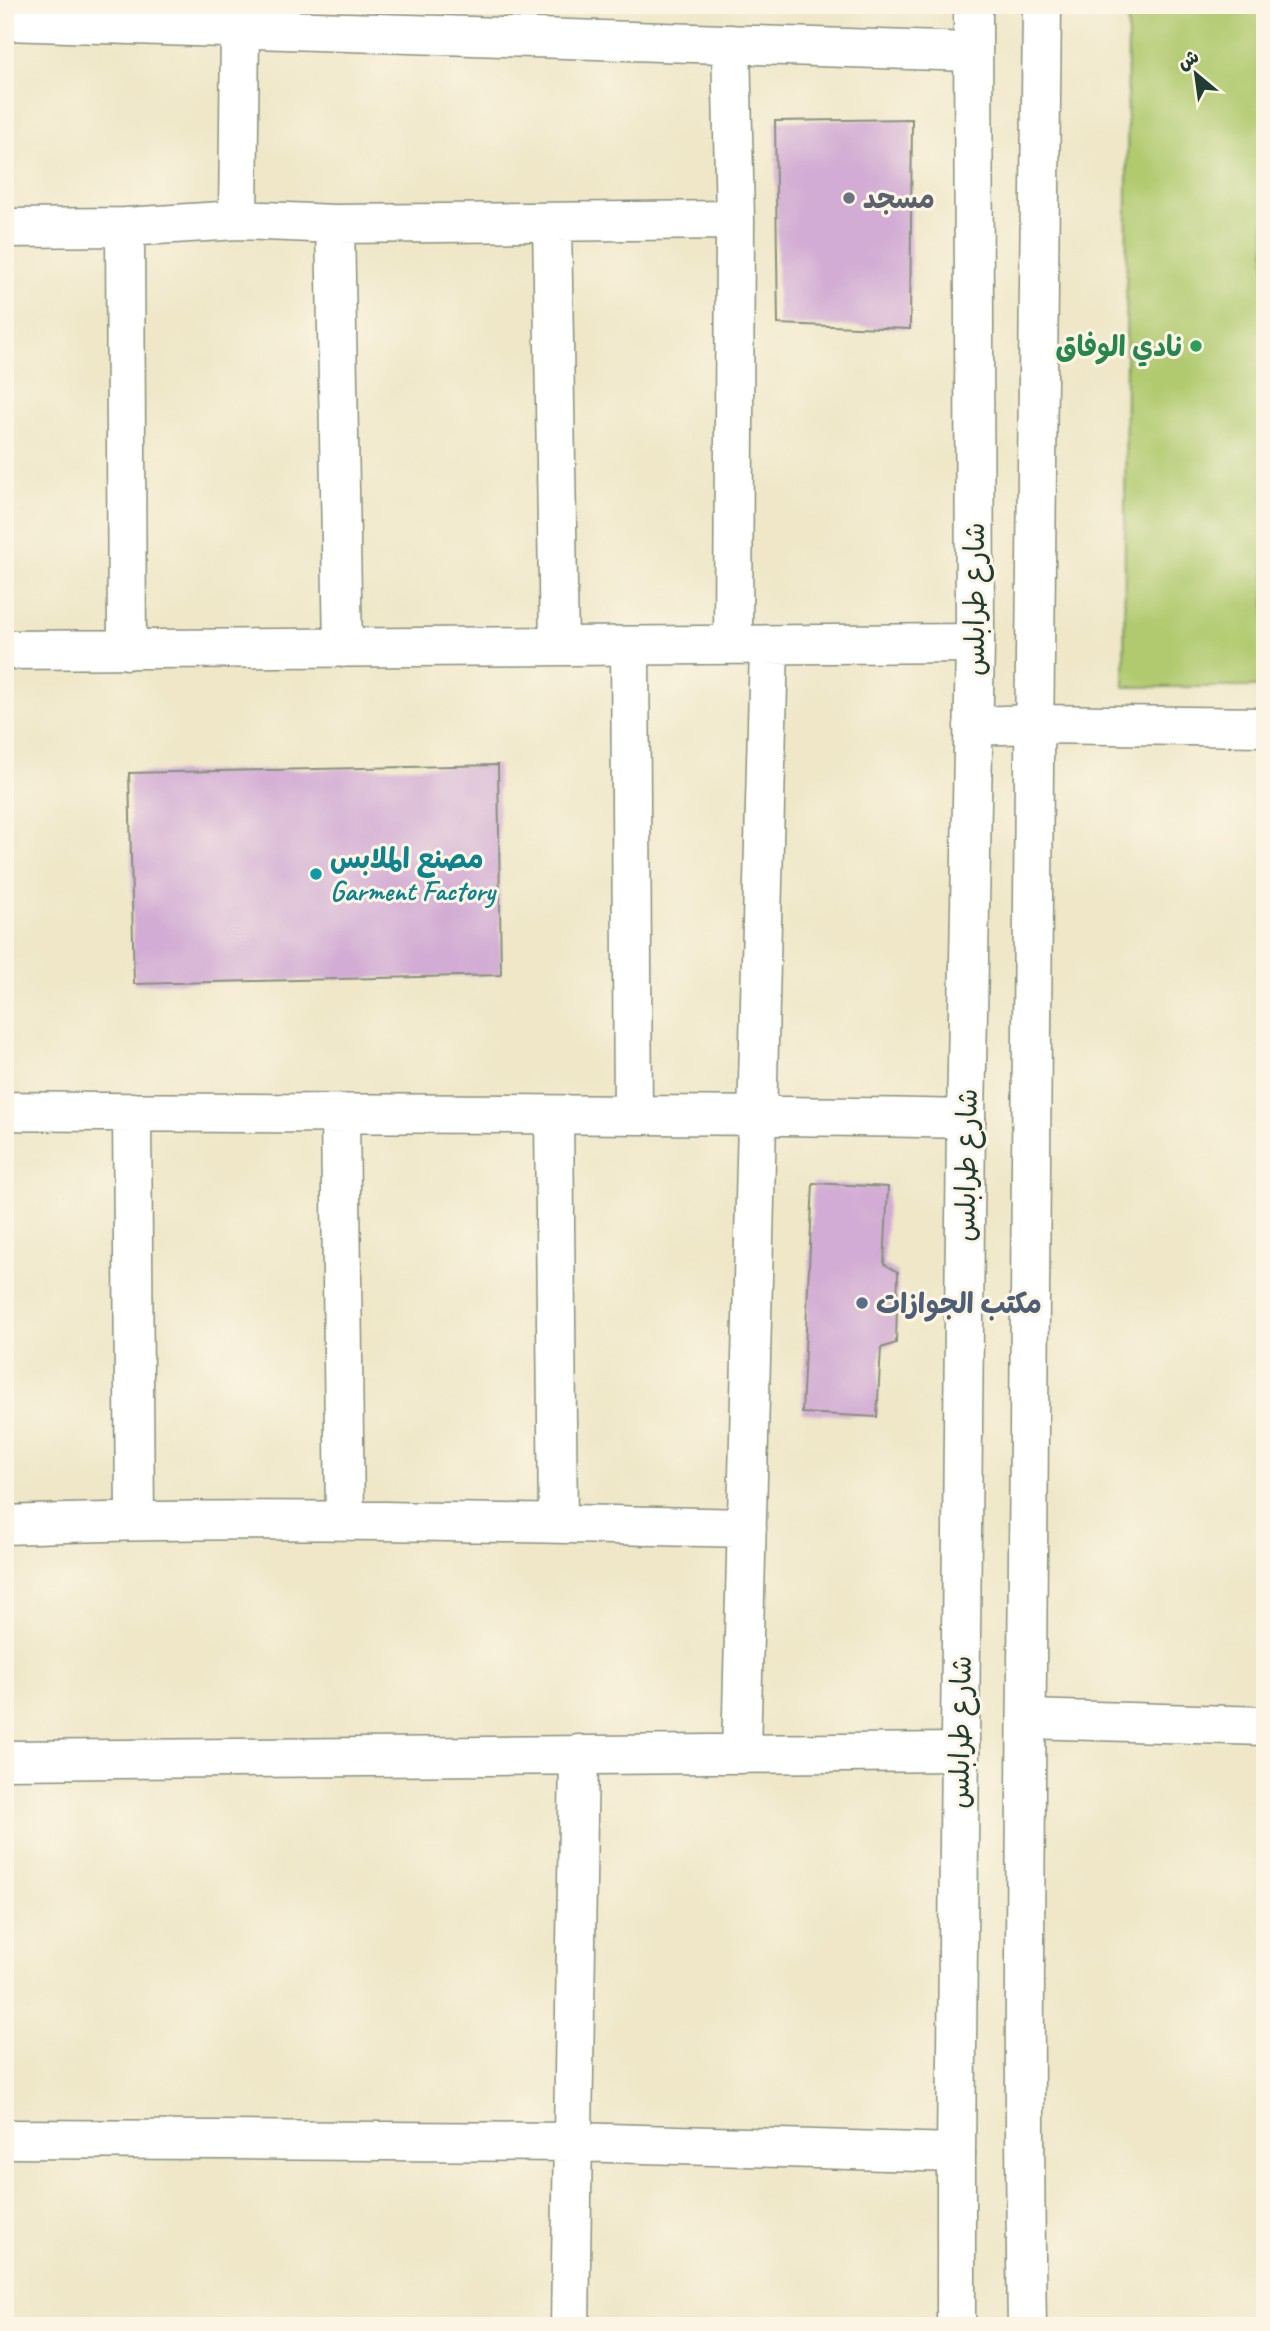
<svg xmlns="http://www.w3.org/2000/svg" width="1270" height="2331" viewBox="0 0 1270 2331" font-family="Caveat,'Playpen Sans Arabic',sans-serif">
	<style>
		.green { fill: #b1ca70; stroke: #688452; stroke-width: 2 }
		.building { fill: #d2acd4 }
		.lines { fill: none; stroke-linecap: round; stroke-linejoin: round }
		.minor-casing { stroke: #87927e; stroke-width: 41 }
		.major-casing { stroke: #87927e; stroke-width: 41 }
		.minor { stroke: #fff; stroke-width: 38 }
		.major { stroke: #fff; stroke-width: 38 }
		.worship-dot { fill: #6b7280; stroke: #fcf5e5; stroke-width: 2.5 }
		.leisure-dot { fill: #2e9e5b; stroke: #fcf5e5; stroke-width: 2.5 }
		.culture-dot { fill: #0f9aa8; stroke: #fcf5e5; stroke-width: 2.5 }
		.service-dot { fill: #5c6f8a; stroke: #fcf5e5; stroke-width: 2.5 }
		.labels { text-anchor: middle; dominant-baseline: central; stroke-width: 6; stroke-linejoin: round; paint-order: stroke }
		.worship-label { font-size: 28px; font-weight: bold; fill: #5b616d; stroke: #fcf5e5; text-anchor: start }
		.leisure-label { font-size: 28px; font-weight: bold; fill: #27864d; stroke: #fcf5e5; text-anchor: end }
		.street-label { font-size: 28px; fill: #1f3d34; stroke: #fcf5e5 }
		.culture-label { font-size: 28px; font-weight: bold; fill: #0d838f; stroke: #fcf5e5; text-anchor: start }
		.service-label { font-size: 28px; font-weight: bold; fill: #4e5e75; stroke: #fcf5e5; text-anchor: start }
	</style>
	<rect width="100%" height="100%" fill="#fcf5e5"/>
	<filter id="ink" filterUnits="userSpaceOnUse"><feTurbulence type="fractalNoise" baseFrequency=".0143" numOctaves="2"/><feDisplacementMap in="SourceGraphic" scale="14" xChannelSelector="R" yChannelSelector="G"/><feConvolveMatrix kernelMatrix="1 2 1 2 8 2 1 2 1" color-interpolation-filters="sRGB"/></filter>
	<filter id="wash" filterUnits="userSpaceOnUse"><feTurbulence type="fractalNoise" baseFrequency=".00686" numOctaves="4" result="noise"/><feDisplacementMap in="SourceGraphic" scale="28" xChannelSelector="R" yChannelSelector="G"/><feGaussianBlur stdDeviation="1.57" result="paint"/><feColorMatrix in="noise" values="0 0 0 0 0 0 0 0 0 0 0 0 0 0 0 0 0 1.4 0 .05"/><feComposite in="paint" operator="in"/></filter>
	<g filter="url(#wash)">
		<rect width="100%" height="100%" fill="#efe7c8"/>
		<path class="green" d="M1128,5H1265V687H1124Z"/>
		<g id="blocks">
			<path class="building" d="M912,119L910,329L778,324L775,121Z
				M498,765L501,975L134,984L129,773Z
				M813,1183L888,1187L884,1264L898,1272L896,1343L881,1348L877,1417L802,1413Z"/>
		</g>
	</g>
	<g filter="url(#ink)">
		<use href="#blocks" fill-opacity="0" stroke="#87927e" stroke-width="2"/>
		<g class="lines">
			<defs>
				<path id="minor" d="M5,21L972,52
					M731,44L735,220L733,645
					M238,220L240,29
					M552,222L559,646
					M335,224L343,648
					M125,227L127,650
					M5,228L125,227L238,220L335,224L735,220
					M630,646L633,1115
					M5,650L975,643
					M973,726L1034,724L1265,727
					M5,1111C325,1115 646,1112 966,1119
					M132,1112L135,1520
					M340,1114L345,1519
					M554,1116L558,1524
					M5,1525C253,1515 500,1523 747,1528
					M1027,1719L1265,1726
					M741,1754L769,645
					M5,1760L960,1752
					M5,2139L573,2142L956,2153
					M570,2326L579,1754"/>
				<path id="major" d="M956,2326V2153L966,1119L975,643L973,5
					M1027,2326C1022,2027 1027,1727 1029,1428C1032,954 1036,479 1042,5"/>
			</defs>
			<use href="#minor" class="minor-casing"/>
			<use href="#major" class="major-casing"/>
			<use href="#minor" class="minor"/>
			<use href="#major" class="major"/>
		</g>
	</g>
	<circle class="worship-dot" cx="849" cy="198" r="7"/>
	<circle class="leisure-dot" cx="1196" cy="346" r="7"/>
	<circle class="culture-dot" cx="316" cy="874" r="7"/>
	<circle class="service-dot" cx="862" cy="1303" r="7"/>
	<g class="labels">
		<g class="worship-label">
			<text x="863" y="198">مسجد</text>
		</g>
		<g class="leisure-label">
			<text x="1182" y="346">نادي الوفاق</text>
		</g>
		<g class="street-label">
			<text transform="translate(974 599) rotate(-90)">شارع طرابلس</text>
			<text transform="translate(966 1165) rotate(-89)">شارع طرابلس</text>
			<text transform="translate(960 1732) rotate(-89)">شارع طرابلس</text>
		</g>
		<g class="culture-label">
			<text x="330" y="858">مصنع الملابس<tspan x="330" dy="32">Garment Factory</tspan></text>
		</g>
		<g class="service-label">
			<text x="876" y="1303">مكتب الجوازات</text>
		</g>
	</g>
	<rect width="1270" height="2331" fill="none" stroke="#fcf5e5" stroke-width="28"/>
	<g transform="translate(1196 74) rotate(331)" stroke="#fcf5e5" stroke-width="5" paint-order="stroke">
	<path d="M0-5L12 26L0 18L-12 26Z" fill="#1f3d34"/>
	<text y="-10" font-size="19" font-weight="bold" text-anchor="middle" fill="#1f3d34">ش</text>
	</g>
</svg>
